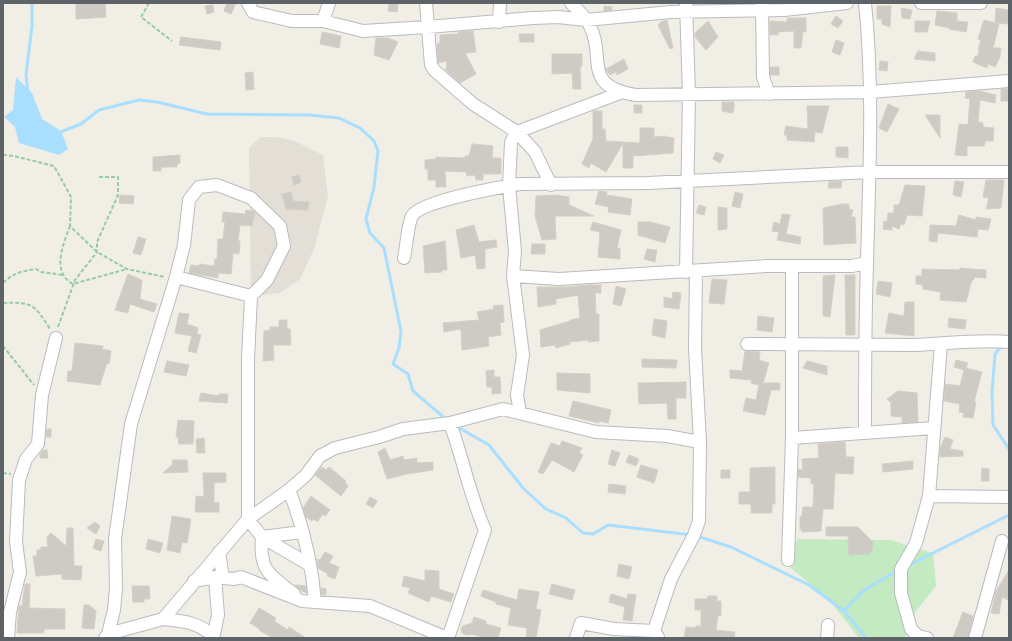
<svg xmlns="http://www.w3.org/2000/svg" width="1012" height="641" viewBox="0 0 1012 641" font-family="'Source Sans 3',sans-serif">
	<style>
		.education { fill: #e3dfd7 }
		.green { fill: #c4eac1 }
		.water { fill: #a8dfff }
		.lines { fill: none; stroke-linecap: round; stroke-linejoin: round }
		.stream { stroke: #a8dfff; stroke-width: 3 }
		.building { fill: #cecbc5; stroke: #d6cfc4 }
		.minor-casing { stroke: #b8bcc0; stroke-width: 14 }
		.path { stroke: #99cca4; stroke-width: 2; stroke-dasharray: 4 2; stroke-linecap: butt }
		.minor { stroke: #fff; stroke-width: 12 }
	</style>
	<rect width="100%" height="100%" fill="#f1eee6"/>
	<path class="education" d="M260,137H276L295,141L323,155L328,196L314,249L300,279L280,293L251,296L249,148Z"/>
	<path class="green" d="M798,539L890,540L933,553L936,586L916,611L905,638H859L830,601L791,568L789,554Z"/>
	<path class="water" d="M16,77L32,93L42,119L61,131L68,149L59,155L19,143L15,127L4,117L13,110Z"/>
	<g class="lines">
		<path class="stream" d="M28,93L26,75L32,26V3
			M58,133L81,124L99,110L139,100L157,102L207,114L309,115L339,118L360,128L374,141L378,151L374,187L366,219L370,233L384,248L397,312L401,331L399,348L393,364L408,374L413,391L447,420
			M1003,344L995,354L992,392L993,425L1009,449
			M454,425L489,445L523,488L546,509L566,518L583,533L593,534L608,525L692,535
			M697,536L731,547L809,585L844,611L866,638
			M909,565L1009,515
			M844,611L863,591L898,570"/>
	</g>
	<path class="building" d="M91,3H105L106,17L76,19V4Z
		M227,3H236L231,14L224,11Z
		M389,3H398L397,12L388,11Z
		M213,5L214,12L207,14L205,6Z
		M604,6L612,7V10L604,11Z
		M877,6H891L890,27L882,24V19H877Z
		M901,8L912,10L910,19L902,18Z
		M996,8L1009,10V24L995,23Z
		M937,11L957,13V21L968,22L966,32L949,29V28L935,25Z
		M836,16L843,21L838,28L831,24Z
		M787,18H806V32L803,31L801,48H794V31L778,32V35H770V21L787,22Z
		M667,20L673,48L670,49L658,25L661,22Z
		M984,20L999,24L993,48H1001L1000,57L995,67L988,64L987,68L973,62L975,56H978L979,51L978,50L981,40L978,39Z
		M708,21L718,37L706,50L695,37V33Z
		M915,21H930L927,32H915Z
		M473,31L476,52L465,53L476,74L460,83L446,70L447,61L438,63L437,44L440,43V35L458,34V32Z
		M322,32L341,36L339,48L320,44Z
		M519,34H534V42H520Z
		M181,37L221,42L220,50L179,45Z
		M376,38H388L398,42L389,60L374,55Z
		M836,40L844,43L840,55L832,52Z
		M918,51L935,53V61L914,59Z
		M552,54H582V66L580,68L581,89H573L572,73L552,74Z
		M624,59L628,69L617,75L616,72L610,75L606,69Z
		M880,61L888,62L887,71L879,70Z
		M770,67H779V75H770Z
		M253,72L254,89L246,90L245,73Z
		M1001,89H1009V101H1001Z
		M979,91L996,95L995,103L980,100L978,122L983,123V127L994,128L993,141H985L984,146H967V156L955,155L959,124L968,125L970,99L965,98L966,92Z
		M722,102H734V110L732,113L722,111Z
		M888,104L899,109L887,132L879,128Z
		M634,105H642V113H634Z
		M807,106H829L822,133L815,132L814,142L787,140V135H784L786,126L808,129Z
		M593,111H602V129H605L606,141L640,143V128H654V137L666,136V137L674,138L673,153L633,156V168H623V143L606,172L591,163L589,168L582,164L593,139Z
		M925,115H940V138Z
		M472,144L493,146L492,158H501V174H483V180H476L475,175L467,176L466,172L445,171L446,187H436V180H428V169H425V160L436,159V157L465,158V156H469Z
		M836,147H848V158L836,157Z
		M716,152L724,155L720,163L713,159Z
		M180,155V163L177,164V167H161V171H153V157Z
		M299,175L301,182L294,185L292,177Z
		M986,180H1004L1001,208L986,209L989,198L983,197Z
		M842,181L841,188H828L829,182Z
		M955,181L964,182L961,197L953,195Z
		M905,185L925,186L922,216L907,215L904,225L901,224L899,229L892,226V230L883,229L884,221L887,222L888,213H894V205H899Z
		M599,191L607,192L606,195L632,199L630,215L608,212L609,207L595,204Z
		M291,192L293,201L309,202L308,210L286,209L282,194Z
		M735,192L743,194L740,208L732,206Z
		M120,195L134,196L133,204L119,203Z
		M556,195L569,197V205L594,216H555L556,239L542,240L535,216L536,196Z
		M842,204H849V209L853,210L851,217H855L856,243L824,245L823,208Z
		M699,205L706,207L704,215L696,213Z
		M718,207L727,208V229L718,230Z
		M246,210L255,212L252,226L240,225L238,241H240L239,254L233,253L231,274L218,273V278L189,273L191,265L199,266L200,264L214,266L215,259H217L218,239H223L225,222H222L223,212L245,214Z
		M782,214L790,215L786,234L801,237L800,244L777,240L779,232L772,231L774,222L780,224Z
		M959,215L976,220V217L991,219L988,230L978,229L977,237L938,233L937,242L929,241L930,225L956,226Z
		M593,222L621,230L617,248H620V259L598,257L600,232L590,230Z
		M638,222H650L670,227L665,243L638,235Z
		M474,225L479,242L496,240L497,247L485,249V268L477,269L475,255L461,258L456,230Z
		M138,237L146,239L141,255L133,253Z
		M445,241L447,270H442V272L425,273L423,246Z
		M532,244H545V254H531Z
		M647,249L657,250L655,262L644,259Z
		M960,268L986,270V278L975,277L971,283L966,302L940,300L941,292L923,289V285L916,284V276H922V269L959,270Z
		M128,274L142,280L140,299L157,304L154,312L130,304L128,313L115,310Z
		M835,275L830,317L823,316V276Z
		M845,275H855V335H846Z
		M712,279L727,280L724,304L709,303Z
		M878,281L892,283L890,297L876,294Z
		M589,285H601V293H595L596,314H599V341L588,342V340L569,342L570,344L556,348L555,345L541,347L540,330L570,321V320L580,318L578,295L556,299V304L538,307L537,287H567Z
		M616,286L626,289L621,306L613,304Z
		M673,292L681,293L679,309L664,307V297L672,299Z
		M905,302H914V336L885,333L889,313L904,316Z
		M503,305L504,322L500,323L501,335L488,337L489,346L462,350L461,329L444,332L443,323L479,320L477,312L494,309L493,306Z
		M179,313L189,314L187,324L198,328L197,334L201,335L196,353L188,351L192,336L175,333Z
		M758,316L774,318L772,332L757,330Z
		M949,318L966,320L965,329L948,327Z
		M654,319L667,321L665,338L652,335Z
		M279,320H287V329H290L291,345H273L274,360L263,361L264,331L270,330V327H279Z
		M75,343L103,346L102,349L111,351L109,364L107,363L100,385L67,381L68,371H72Z
		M745,351L760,352L759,360L769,363L763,383H780V390H771L765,415L743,411L746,398L756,400L759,385L751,383L752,380L730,378V370L742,371Z
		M642,359L677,360L676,368L642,367Z
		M956,360L968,363L966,368L982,372L974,402H976L973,418L963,417L964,413L959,412L960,404L944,401L945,384L960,386L964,370L954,367Z
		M167,361L189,365L186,376L164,372Z
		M807,361L827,366V375L803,368Z
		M494,370V377H500L501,393L492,394V387H487L486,371Z
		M557,373L590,374V393L557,390Z
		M686,382V398H676V419H668L667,403L639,404L638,383Z
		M898,391L917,393L918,422L902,423V417L891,416V403L887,399Z
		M201,393L219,396V394H228L227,403L199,401Z
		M573,401L611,410L608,423L599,421V423L569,416Z
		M178,420L194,421L193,444H179L178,437H176Z
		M47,429H51V437H46Z
		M945,437L953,440L950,449L963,451V456L940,457V449Z
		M204,438L205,453H197L196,439Z
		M562,441L582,448L579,453L583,455L574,472L552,460L543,474L538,472L551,443L560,446Z
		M845,442L846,457H854L853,474L835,473L833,509H823L821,531L802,532V529L800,530V517L802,516L803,507H813L814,484H811V478L798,477V469L803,470L802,459L819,458L818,444Z
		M385,448L390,460L403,456L404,460L417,458V463L433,462V470L407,474L387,479L378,452Z
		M43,450H47L48,458H40V454Z
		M612,450L620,453L615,466L608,464Z
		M629,455L639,459L636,466L626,462Z
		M172,460H187L188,472L163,473L173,464Z
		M913,461V469L883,472L882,464Z
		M641,465L658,470L654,483L637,477Z
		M322,467L326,470L329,467L346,481L345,483L348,486L341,496L315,475Z
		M775,467V504H772V513H751V504H739V492H750V468Z
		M982,468L989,469V481H981Z
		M721,470H730V478H721Z
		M203,473H226V482L214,483V503L219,502V512H195L196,496L204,497Z
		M609,484L626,486L625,494L608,492Z
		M311,496L330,510L325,516L323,514L317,522L314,519L312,521L306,517L303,508Z
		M370,497L377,501L373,508L366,504Z
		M172,516L191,519L187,543L182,542L180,553L167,550Z
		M95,522L100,526L96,534L87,528Z
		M826,527H858L873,542L872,550L869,554L849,555L848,536H826Z
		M67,528H73L74,566H82L81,580L62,579V574L36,576L33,556H37V550H41V547H48L47,537L51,533L66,546Z
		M96,539L104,541L101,551L93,548Z
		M148,539L163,543L160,553L146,549Z
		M325,552L333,556L329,563L339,567L335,579L327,576L328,574L318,568L317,559L320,560Z
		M619,564L632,567L629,579L617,576Z
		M425,570L439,571V589L454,594L451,602L431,596L429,602L408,593L410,588L402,586L404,576L425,581Z
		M1009,570V600L1002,597L999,614L991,613L996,591Z
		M25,584H30L29,608L65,609V629H44V633H17L19,606H22Z
		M552,584L575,590L572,600L549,594Z
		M295,585L306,586L307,593L300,590Z
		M132,586H149L150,599H144V602H133Z
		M321,588L326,589V595H322Z
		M519,589L539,592L536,609L541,610L536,638H526L527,628L508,625L511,608L496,604V602L481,596L483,590L517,600Z
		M611,594L627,599L628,594L636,595L632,621L623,620L625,607L609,602Z
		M708,596H717V601H721V616L718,615L716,630L735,632L734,638H684L686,627L695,628L696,626H701V610H695V599H707Z
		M84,605H89L96,611L94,629L82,628Z
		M259,608L276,618L274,621L288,630L289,627L306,638H273L259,630L260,629L250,623Z
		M963,612L973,616L968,638H953Z
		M474,617L486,621V624L501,628L498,638H485L472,634L466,635L462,633L461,629L463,626L472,623Z"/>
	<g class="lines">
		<defs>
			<path id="minor" d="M248,3L253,12L292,21H323L363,31L428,27L533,18L558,17L586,20L671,12L784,10L847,3
				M426,3L431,65L434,70L473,104L517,132L535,152L551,185
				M571,3C576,9 585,16 589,24C607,57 580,86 636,95L870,92L1009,81
				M865,3C874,90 869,177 867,264C865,320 865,376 865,431
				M921,3H981
				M762,5L763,77L769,94
				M323,21L329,3
				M499,22L500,3
				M404,258C406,249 408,223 412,216C421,201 502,187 520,184L648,183L870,172H1009
				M686,272L689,94L686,3
				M513,276L559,279L767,266H852L867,263
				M747,344L914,345C946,344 977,339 1009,342
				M520,412L517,395L523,355L513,276L515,251L509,186L511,142L517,132L620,93
				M792,438L934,428
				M289,490C303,526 312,564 315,602
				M929,496L1009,497
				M788,560L792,438V266
				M310,565L262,537L248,519L289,490L306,475L320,456L335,448L379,437L403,429L450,423L503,409L596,432L667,436L700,442
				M194,581L215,577L234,579L241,577L302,601L370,606L447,638
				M294,594C269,574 259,571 262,537L302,532
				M163,619C182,621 198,622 213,636
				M654,631L671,579L694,535L699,521L700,442L695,348L696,271
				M108,634L114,610L116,588L115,539L131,424L176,277L184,245L189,200L199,187L217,185L251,198L280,226L284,246L267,280L251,296
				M8,638L10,612L20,572L16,542L19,480L26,459L38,444L42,395L56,338
				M105,638L108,634L163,619L248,519V359L251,296L176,277
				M213,638L218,615L215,577L223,578L219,552
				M448,638L485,530C470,496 463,459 450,423
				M576,638L581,623L614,629L654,631L658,637
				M827,638L828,625
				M927,638L918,636L911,629L901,593V569L916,543L929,496L941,344
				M975,638L1002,541"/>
		</defs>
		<use href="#minor" class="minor-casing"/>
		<path class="path" d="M149,3L141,17L172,41
			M3,155L14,156L54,166L71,197L70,226L97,252L127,269L165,277
			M70,226C63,245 51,272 73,284L127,269
			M3,283C13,273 22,271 36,269L41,272L63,275
			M3,303C33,302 34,304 50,329
			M58,327L75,280L97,252V242L118,195V177H97
			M3,346L34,385
			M3,473L11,474"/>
		<use href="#minor" class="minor"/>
	</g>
	<rect width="1012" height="641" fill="none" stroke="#5d6367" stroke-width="8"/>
</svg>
